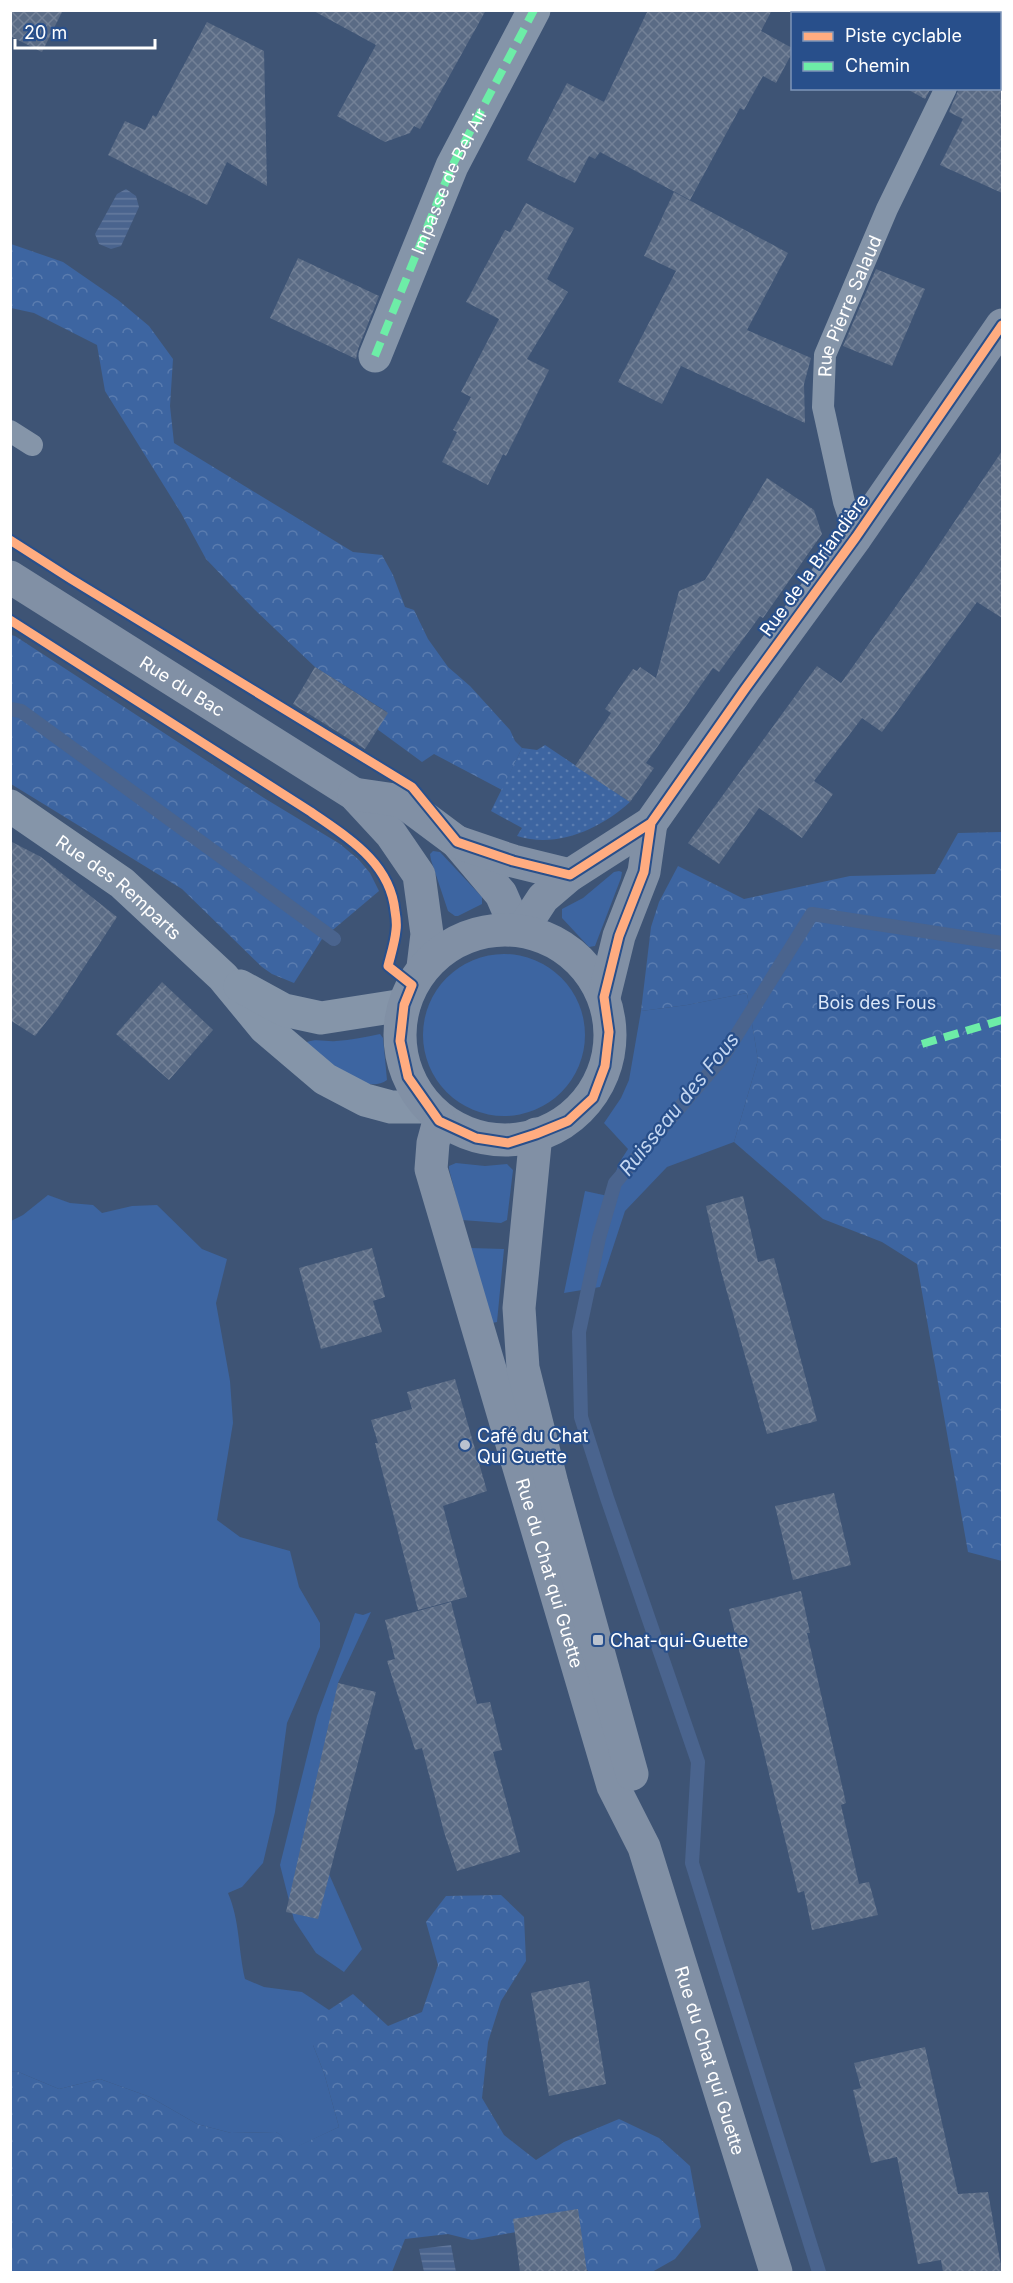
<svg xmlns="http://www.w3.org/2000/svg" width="1013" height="2283" viewBox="0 0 1013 2283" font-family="Inter,sans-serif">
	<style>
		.grass { fill: #3d65a1 }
		.forest { fill: url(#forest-crowns) }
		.park { fill: url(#park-dots) }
		.water { fill: url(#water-rules) }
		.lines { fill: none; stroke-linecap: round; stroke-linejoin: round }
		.stream { stroke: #4a648e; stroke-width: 14 }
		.building { fill: url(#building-cross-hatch) }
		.lane { stroke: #8595a9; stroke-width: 22 }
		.street { stroke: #8595a9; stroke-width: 33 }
		.secondary { stroke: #8190a5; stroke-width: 33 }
		.quiet { stroke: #6deda7; stroke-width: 8; stroke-dasharray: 15 8; stroke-linecap: butt }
		.cycleway-casing { stroke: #284f8b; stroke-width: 13 }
		.cycleway { stroke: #ffac80; stroke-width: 9 }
		.poi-dot { fill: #bbc3cf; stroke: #284f8b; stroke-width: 2 }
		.labels { text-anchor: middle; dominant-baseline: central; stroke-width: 4.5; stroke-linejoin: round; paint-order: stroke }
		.street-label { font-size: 18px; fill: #fff; stroke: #284f8b }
		.park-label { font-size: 18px; fill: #dbe7f8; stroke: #284f8b }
		.poi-label { font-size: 18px; fill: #fff; stroke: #284f8b; text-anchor: start }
		.water-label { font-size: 20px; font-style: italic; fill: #c3d6f1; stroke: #284f8b }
	</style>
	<defs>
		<pattern id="forest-crowns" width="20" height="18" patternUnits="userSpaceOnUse" patternTransform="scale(1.5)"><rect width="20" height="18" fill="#3d65a1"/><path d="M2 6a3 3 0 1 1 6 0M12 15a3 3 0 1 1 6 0" fill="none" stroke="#5a7caf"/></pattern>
		<pattern id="park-dots" width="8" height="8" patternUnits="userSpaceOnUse" patternTransform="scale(1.5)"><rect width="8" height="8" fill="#3d65a1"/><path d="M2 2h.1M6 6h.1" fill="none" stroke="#5a7caf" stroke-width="1.8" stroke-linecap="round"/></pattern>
		<pattern id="water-rules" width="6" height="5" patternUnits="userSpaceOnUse" patternTransform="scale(1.5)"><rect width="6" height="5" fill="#4a648e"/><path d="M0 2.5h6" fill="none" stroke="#657b9f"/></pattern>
		<pattern id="building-cross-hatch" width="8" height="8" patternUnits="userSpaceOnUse" patternTransform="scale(1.5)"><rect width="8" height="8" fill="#5a6b85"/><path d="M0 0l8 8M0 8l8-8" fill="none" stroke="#738197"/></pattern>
	</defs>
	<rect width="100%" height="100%" fill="#3e5475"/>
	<path class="grass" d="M433,851L440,852L482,897V904L458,916H455L448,911L431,860L430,854Z
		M619,871L622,872L621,878L595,946L589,947L562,918V909L583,898L614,872Z
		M423 1035a81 81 0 1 1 162 0a81 81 0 1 1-162 0Z
		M747,993L758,1060L734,1142L667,1167L625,1211L600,1287L564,1293L585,1191L608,1196L619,1163L628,1149L604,1123L621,1098L629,1080L641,1011L687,1005Z
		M380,1034L383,1038L387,1080C364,1097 324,1059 308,1045L307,1042C316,1038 327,1042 336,1041C351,1040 366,1037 380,1034Z
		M456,1163L485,1166L507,1164L513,1170L507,1220L501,1223L462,1220L449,1169V1166Z
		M48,1195L70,1203L93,1205L102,1213L132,1206L157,1205L202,1249L227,1259L216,1303L230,1381L233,1423L217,1520L240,1537L290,1551L299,1587L320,1623V1647L287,1723L275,1812L263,1863L242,1887L228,1893C240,1921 238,1949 245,1979L264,1987L302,1992L329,2010L313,2045L324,2073L339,2127L297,2147L276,2132L231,2133L197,2124L150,2097L100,2079L59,2089L16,2071L11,2072V1221L23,1215Z
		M470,1248L504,1249L497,1322L492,1323Z
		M371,1612L338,1683L329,1874L362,1949L344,1972L316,1953L294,1920L280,1865L317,1716L355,1613L363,1615Z"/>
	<path class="forest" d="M11,244L63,262L118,300L149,326L173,359L170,406L174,443L353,552L382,555L393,575L405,607L414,610L428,639L448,667L470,686L510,730L515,741L522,748L502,790L434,754L422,762L377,729L387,712L315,667L254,609L206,559L181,513L105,391L97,345L34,313L11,308Z
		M11,635L15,636L264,798L340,844L359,860L370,873L379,891L322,939L294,983L272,974L262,967L182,889L11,784Z
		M1002,832V1561L968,1552L917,1264L882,1242L823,1219L734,1142L758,1060L747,993L687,1005L641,1011L651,927L659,902L678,866L744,899L850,876L935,874L958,833Z
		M501,1895L524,1917L526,1961L501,2001L488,2042L482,2098L504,2135L536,2160L564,2142L619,2119L659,2138L690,2166L701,2227L675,2259L652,2272H589L555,2235L532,2229L472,2240L448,2234L405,2239L392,2272H11L10,2072L16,2071L59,2089L100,2079L150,2097L197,2124L231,2133L276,2132L298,2146L339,2127L324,2073L313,2045L314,2011L329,2010L353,1994L388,2026L422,2012L438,1965L426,1922L446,1896Z"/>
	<path class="park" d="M545,745L630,802C600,829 557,849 517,836L522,828L491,811L522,748L537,750Z"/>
	<path class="water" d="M126,189L136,196L139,207L121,246L111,249L99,244L95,234L117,194Z
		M451,2245L456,2272H424L419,2249Z"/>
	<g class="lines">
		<path class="stream" d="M10,709L21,711L334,939
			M819,2272L692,1863L698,1762L607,1498L581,1417L579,1332L599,1238L615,1183L723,1057L812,914L1002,943"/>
	</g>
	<path class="building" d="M10,10H63L42,52L10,36Z
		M312,10H486L420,129L414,126L410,133L385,142L337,116L376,45Z
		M648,10H772L761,31L792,48V53L776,83L763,76L744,110L740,108L690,200L600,152L595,159L589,156L575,183L527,160L567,83L604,102Z
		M207,22L264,51L267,186L227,162L207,205L108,155L125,121L145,130L153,115L156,117Z
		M1002,41V193L940,165L963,119L949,112L959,88H999V47Z
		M905,88H931L925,99Z
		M674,192L788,253L747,330L811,358L804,384L805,423L681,366L662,404L618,382L676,271L644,256Z
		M526,203L574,228L547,279L568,292L527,359L549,370L506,456L503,454L488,485L442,462L457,432L453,430L471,397L461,392L499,319L466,302L505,230L510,232Z
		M298,258L379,296L358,349L356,359L270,318Z
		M876,269L925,289L892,366L843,346Z
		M1002,451V618L977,602L882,732L862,718L814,781L833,794L802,838L759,808L719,864L688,843L817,666L841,683L924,567Z
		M767,478L814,510L822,534L763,618L760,616L719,672L713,668L646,763L654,768L630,802L575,766L611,713L605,709L633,669L637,671L640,667L656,678L679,591L705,580Z
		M315,667L388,713L365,749L293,704Z
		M10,841L41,857L117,917L58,1007L35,1036L10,1020Z
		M162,982L213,1030L169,1080L116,1034Z
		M743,1196L758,1262L774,1258L817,1421L767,1434L721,1271L706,1206Z
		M372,1248L385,1297L373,1301L382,1332L321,1349L299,1268Z
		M455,1379L487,1491L443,1506L467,1597L418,1610L375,1443H378L371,1420L412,1409L407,1392Z
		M834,1493L851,1565L793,1580L775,1506Z
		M801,1591L810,1633H807L846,1803L841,1805L859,1884L869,1882L878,1915L812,1930L804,1891L798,1893L729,1609Z
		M451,1602L477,1704L490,1702L502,1750L493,1752L520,1852L457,1871L444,1832L422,1748L415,1750L387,1661L395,1659L385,1620Z
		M338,1683L376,1692L318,1919L286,1912Z
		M589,1981L606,2084L549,2096L531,1993Z
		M925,2047L958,2194L988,2192L1002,2272H943L941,2260L918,2264L897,2157L871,2163L853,2090L861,2088L854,2063Z
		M578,2209L587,2272H520L513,2219Z"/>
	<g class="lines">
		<g class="lane">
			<path d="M983,14L985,10"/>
			<path d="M10,431L32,445"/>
			<path id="s1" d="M856,537L844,502L823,407L825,355L887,209L946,88"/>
		</g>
		<g class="street">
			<path id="s2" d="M375,356L452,166L534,10"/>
			<path id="s3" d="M10,806L122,883L223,977L265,1028L325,1079L365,1100L391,1107H428"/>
			<path d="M240,986L284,1010L321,1018L404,1005"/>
		</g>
		<g class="secondary">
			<path id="s4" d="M10,577L354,794L391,834L419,875L427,934L423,967"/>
			<path d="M354,794L402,801L457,842L501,894L515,926"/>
			<path d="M457,842L513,861L570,875"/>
			<path d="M524,927L543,898L570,875L651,823L745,689L856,537L1002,325"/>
			<circle cx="505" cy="1035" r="105"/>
			<path d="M604,997L619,936L644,872L651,823"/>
			<path id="s5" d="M439,1121L433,1143L431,1169L613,1786L644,1847L776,2272"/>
			<path d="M536,1134L519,1308L523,1368L552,1484L632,1774"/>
		</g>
		<path class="quiet" d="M375,356L452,166L534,10
			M922,1044L1002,1020"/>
		<defs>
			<path id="cycleway" d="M10,540L71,579L412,787L457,842L513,861L570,875L651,823L745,689L856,537L1002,325
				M10,620L311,812C348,838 390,862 395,911C396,917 397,924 396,930C395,942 391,954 388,966L412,985L404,1005L400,1041L408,1077L439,1121L476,1138L508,1143L536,1134L568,1121L593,1098L605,1066L609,1032L604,997L619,936L644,872L651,823"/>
		</defs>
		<use href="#cycleway" class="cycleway-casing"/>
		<use href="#cycleway" class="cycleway"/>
	</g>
	<g class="poi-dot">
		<circle cx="465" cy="1445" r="6"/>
		<rect x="592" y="1634" width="12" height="12" rx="3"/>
	</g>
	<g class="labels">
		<g class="street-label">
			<text stroke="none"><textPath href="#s2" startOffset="190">Impasse de Bel Air</textPath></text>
			<text stroke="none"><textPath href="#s1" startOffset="240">Rue Pierre Salaud</textPath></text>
			<text transform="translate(814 565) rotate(-54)">Rue de la Briandière</text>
			<text stroke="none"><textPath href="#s4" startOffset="204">Rue du Bac</textPath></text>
			<text stroke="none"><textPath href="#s3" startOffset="136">Rue des Remparts</textPath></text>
			<text stroke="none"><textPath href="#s5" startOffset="470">Rue du Chat qui Guette</textPath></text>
			<text stroke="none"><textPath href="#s5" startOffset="984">Rue du Chat qui Guette</textPath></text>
		</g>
		<g class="park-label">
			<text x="877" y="1002">Bois des Fous</text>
		</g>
		<g class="poi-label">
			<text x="477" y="1435">Café du Chat<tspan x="477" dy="21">Qui Guette</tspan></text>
			<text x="610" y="1640">Chat-qui-Guette</text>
		</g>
		<g class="water-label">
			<text transform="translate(679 1104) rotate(-51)">Ruisseau des Fous</text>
		</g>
	</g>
	<rect width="1013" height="2283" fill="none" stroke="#ffffff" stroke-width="24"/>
	<rect x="791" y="12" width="210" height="78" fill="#284f8b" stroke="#7e95b9" stroke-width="1.5"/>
	<rect x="803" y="32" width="30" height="9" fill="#ffac80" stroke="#7e95b9" stroke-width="1.5"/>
	<text x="845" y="42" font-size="18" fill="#ffffff">Piste cyclable</text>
	<rect x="803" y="62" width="30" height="9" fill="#6deda7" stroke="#7e95b9" stroke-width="1.5"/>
	<text x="845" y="72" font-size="18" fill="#ffffff">Chemin</text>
	<path d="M15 39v9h140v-9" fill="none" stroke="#ffffff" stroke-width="3"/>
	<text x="24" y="39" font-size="18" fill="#ffffff" stroke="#284f8b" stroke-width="4.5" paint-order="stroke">20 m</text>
</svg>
